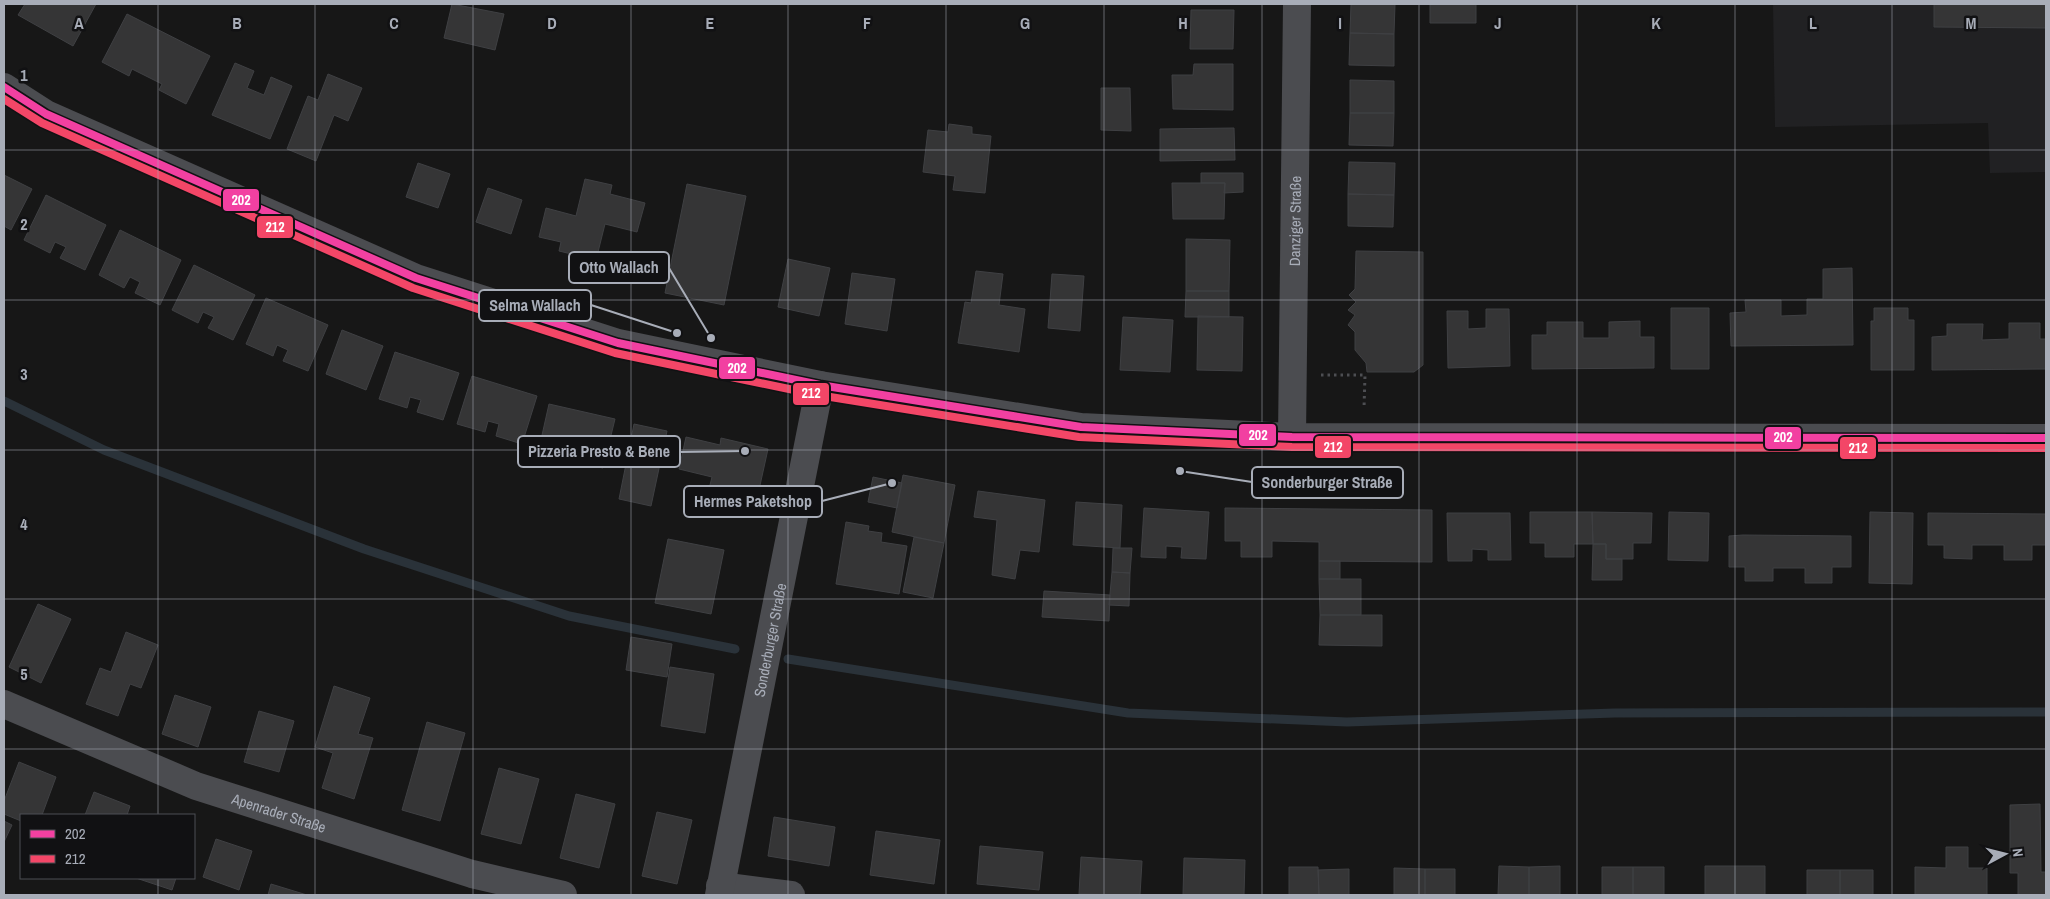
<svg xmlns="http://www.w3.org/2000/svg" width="2050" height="899" viewBox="0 0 2050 899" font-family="'Archivo Narrow',sans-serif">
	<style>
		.built { fill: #212123 }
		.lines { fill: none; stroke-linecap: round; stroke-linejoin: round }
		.stream { stroke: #2a3239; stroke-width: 9 }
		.building { fill: #353536; stroke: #3f4043 }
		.path { stroke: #4d4e52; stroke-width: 3; stroke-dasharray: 2.5 4; stroke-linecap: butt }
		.minor { stroke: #4b4c50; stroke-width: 28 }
		.bus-1-casing { stroke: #111113; stroke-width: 11 }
		.bus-2-casing { stroke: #111113; stroke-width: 11 }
		.bus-1 { stroke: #f240a1; stroke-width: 8 }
		.bus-2 { stroke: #f34667; stroke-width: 8 }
		.grid { fill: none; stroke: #a8adb8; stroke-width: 1; stroke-opacity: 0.55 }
		.labels { text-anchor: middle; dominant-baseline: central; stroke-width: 5; stroke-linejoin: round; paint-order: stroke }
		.street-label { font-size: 15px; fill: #a8adb8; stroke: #111113 }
		.grid-label { font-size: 16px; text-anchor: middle; font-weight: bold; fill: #a8adb8; stroke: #111113; stroke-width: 5; stroke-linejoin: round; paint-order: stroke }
		.leader { fill: none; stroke: #a8adb8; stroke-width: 2 }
		.callout-dot { fill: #a8adb8; stroke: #111113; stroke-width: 2 }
		.callout { fill: #111113; stroke: #a8adb8; stroke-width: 2 }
		.callout-label { font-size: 16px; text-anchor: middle; font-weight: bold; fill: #a8adb8 }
		.line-badge { stroke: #111113; stroke-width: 2 }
		.badge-label { font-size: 14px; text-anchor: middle; font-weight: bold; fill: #fff }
	</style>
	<rect width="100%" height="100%" fill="#171717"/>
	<path class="built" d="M1773,4H2046V172L1990,173L1988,123L1775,127Z"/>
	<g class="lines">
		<path class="stream" d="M4,401L104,450L364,549L569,616L735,649
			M788,659L1128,713L1347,722L1615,713L2046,712"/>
	</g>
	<path class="building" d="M25,4H96L73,46L18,15Z
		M452,4L504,14L495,50L444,38Z
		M1351,4H1395L1394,34L1350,33Z
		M1430,4H1476V23H1430Z
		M1934,4H2046V28L1934,27Z
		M1191,10H1234L1233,49H1190Z
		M127,14L210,56L186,104L159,90L162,84L132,69L129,76L102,62Z
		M1350,33L1394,34V66L1349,65Z
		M235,63L254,71L247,88L264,95L271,77L292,86L270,139L212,115Z
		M1194,64H1233V110L1173,109L1172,75H1193Z
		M328,74L362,88L348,121L334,115L316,161L287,149L308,96L318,100Z
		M1350,80L1394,81V113H1350Z
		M1101,88H1130L1131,131L1101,130Z
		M1350,113H1394L1393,146L1349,145Z
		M949,124L972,127V134L991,136L985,193L953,190L955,176L923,172L928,130L948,132Z
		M1234,128L1235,160L1160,161V129Z
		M1349,162L1395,163L1394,195L1348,194Z
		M418,163L450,174L438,208L406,197Z
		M1201,173H1243V192L1224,193L1225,183H1201Z
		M4,175L32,189L11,230L4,226Z
		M585,179L612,185L610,194L645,203L637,232L605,224L596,260L559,251L561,242L539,237L546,208L576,216Z
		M1172,183H1225L1224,219H1173Z
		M687,184L746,196L724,305L665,293Z
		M488,188L522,200L511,234L476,222Z
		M1348,194L1394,195L1393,227L1348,226Z
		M46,195L106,225L85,270L60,258L66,247L55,242L50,253L24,240Z
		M120,230L181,260L160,305L135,293L140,282L130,277L124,288L99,275Z
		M1186,239L1230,240L1229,291H1186Z
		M1356,251L1423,252V365L1414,372H1367L1366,363L1355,350V332L1348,325L1355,315L1348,310L1356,302L1349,295L1355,289Z
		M788,259L830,268L819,316L778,307Z
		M194,265L255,295L233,340L208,328L214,317L203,312L198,323L172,310Z
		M1852,268L1853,345L1731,346L1730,313L1746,312L1745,300H1781V316L1807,315V299H1823V269Z
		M976,271L1003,274L999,305L1025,309L1019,352L958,343L965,302L971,303Z
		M852,273L895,279L887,331L845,324Z
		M1052,274L1084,276L1080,331L1048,328Z
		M1186,291H1229V317H1185Z
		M266,298L328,325L308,371L283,361L288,350L277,345L273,356L246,344Z
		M1671,308H1709V369H1671Z
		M1874,308H1908V320H1914V370H1871V321H1874Z
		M1486,309H1509L1510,366L1448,368L1447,311H1468V329L1486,328Z
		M1198,316L1243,317L1242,371L1197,370Z
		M1123,317L1173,320L1170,372L1120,370Z
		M1640,321V337H1654V368L1532,369V335H1547V322H1583V338H1609V322Z
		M2009,323H2040V339H2046V369L1932,370V337L1947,336V324H1983L1982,340L2009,339Z
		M342,330L383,346L366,390L326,374Z
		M395,352L459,373L443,420L417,412L421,400L410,397L407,408L379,399Z
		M472,376L537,396L522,444L496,436L499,424L488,421L485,432L457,424Z
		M549,404L615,419L603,468L577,462L580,450L568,448L565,459L538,453Z
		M634,424L667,431L651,506L619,499Z
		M686,437L720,445L721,438L768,449L757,499L709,489L712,477L679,469Z
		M903,475L955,485L944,543L892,532Z
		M873,477L902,483L897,508L868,502Z
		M978,491L1045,500L1039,552L1020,550L1015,579L992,575L997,520L974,517Z
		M1076,502L1122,505L1120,548L1073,545Z
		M1144,508L1209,512L1206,559L1181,558L1182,547L1166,546V558L1141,557Z
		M1225,508L1432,510V562L1319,561V542L1272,541V557H1241V541H1225Z
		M1530,512H1592L1593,544H1574V557H1545V543H1530Z
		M1592,512L1652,513L1651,543H1633V559H1606V544H1593Z
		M1669,512L1709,513L1708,561L1668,560Z
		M1870,512L1913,513L1912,584L1869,583Z
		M1447,513H1510L1511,560H1488V550L1472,549V561H1448Z
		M1928,513L2046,514V545H2032V560H2004V545H1972V559L1944,558V545H1928Z
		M846,522L869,526L868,531L882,533L881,542L907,546L899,594L836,584Z
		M1743,535L1851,536V567H1832V583H1805V568H1773V581H1745V567H1729V536Z
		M914,537L944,543L933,598L903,592Z
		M668,539L724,550L711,614L655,603Z
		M1593,544H1606V559H1622V580H1592Z
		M1113,548H1132L1130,573L1112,572Z
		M1319,561H1340V579H1319Z
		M1112,572L1130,573L1129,606L1109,605Z
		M1319,579H1361V615H1320Z
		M1044,591L1110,595L1109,621L1042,617Z
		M38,604L71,619L41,683L9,667Z
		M1320,615H1382V646L1319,645Z
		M126,632L158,645L141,688L130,684L118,716L86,704L100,668L111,672Z
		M631,637L672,644L667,677L626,670Z
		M670,667L714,674L705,733L661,726Z
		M334,686L370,698L358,734L373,738L354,799L322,788L333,753L315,747Z
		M175,695L211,707L198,747L162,734Z
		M259,711L294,721L279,772L244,762Z
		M427,722L465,733L440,821L402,810Z
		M19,762L56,777L42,815H21V821L4,814V801Z
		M499,768L539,779L521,844L481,834Z
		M94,792L130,806L127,815H85Z
		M576,794L615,804L599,868L560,858Z
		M2040,804L2041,872H2046V895H2018V873H2010V805Z
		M657,812L692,820L677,884L642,876Z
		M774,817L835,827L829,866L768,856Z
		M4,821L12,825L4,842Z
		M876,831L940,840L934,884L870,875Z
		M216,839L252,851L239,890L203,877Z
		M980,846L1043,852L1039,890L977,884Z
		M1946,847H1968V868H1987V895H1915V867L1946,868Z
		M1081,857L1142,861L1140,895L1079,894Z
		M1184,858L1245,860L1244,895H1183Z
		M1499,866L1529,867V895H1498Z
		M1560,866V895H1529V867Z
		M1705,866H1735V895H1705Z
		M1735,866H1765V895H1735Z
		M1289,867H1318L1319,895H1289Z
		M1602,867H1633V895H1602Z
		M1633,867H1664V895H1633Z
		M1394,868L1425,869V895H1394Z
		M1349,869V895H1319L1318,870Z
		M1425,869H1455V895H1425Z
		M1807,870H1840V895H1807Z
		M1840,870H1873V895H1840Z
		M136,878H176L172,890Z
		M271,884L307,895H268Z"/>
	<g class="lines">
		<path class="path" d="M1321,375H1365L1364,408"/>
		<g class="minor">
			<path d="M4,87L46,114L416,278L618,343L820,385L1081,427L1142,430L1292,437L2046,438"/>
			<path id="s1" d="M1292,437L1297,4"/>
			<path id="s2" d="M4,704L196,786L472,874L563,895"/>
			<path d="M720,886L791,895"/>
			<path id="s3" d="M719,895L820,385"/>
		</g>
		<defs>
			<path id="bus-1" d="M4,87L46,114L416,278L618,343L820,385L1081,427L1292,437L2046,438"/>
			<path id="bus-2" d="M4,99L42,123L413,288L615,353L818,395L1079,437L1292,447L2046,448"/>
		</defs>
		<use href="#bus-1" class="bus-1-casing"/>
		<use href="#bus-2" class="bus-2-casing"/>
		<use href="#bus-1" class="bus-1"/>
		<use href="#bus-2" class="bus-2"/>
	</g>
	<path class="grid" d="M158,4V815M315,4V895M473,4V895M631,4V895M788,4V895M946,4V895M1104,4V895M1262,4V895M1419,4V895M1577,4V895M1735,4V895M1892,4V895M4,150H2046M4,300H2046M4,450H2046M4,599H2046M4,749H2046M158,878V895"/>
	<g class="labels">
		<g class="street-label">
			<text stroke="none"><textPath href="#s1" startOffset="216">Danziger Straße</textPath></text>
			<text stroke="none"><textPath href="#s3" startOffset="260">Sonderburger Straße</textPath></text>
			<text stroke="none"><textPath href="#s2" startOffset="296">Apenrader Straße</textPath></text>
		</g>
	</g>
	<g class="grid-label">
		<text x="79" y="29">A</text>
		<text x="237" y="29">B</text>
		<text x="394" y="29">C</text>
		<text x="552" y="29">D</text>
		<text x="710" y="29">E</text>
		<text x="867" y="29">F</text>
		<text x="1025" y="29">G</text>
		<text x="1183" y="29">H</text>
		<text x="1340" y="29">I</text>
		<text x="1498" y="29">J</text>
		<text x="1656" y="29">K</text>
		<text x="1813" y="29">L</text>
		<text x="1971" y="29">M</text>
		<text x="24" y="81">1</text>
		<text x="24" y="230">2</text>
		<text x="24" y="380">3</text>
		<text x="24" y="530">4</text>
		<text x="24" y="680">5</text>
	</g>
	<path class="leader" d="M711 338L669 268M677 333L591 305M745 451L680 452M1180 471L1252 482M892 483L822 501"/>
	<g class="callout-dot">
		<circle cx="711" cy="338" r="5"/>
		<circle cx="677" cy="333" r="5"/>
		<circle cx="745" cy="451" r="5"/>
		<circle cx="1180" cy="471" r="5"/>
		<circle cx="892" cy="483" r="5"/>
	</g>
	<g class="callout">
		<rect x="569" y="252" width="100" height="31" rx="5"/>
		<rect x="479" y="290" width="112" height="31" rx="5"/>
		<rect x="518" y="436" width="162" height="31" rx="5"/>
		<rect x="1252" y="467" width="151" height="31" rx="5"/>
		<rect x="684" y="486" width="138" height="31" rx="5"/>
	</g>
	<g class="callout-label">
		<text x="619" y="273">Otto Wallach</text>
		<text x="535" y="311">Selma Wallach</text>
		<text x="599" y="457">Pizzeria Presto &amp; Bene</text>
		<text x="1327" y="488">Sonderburger Straße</text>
		<text x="753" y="507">Hermes Paketshop</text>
	</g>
	<g class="line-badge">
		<rect x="222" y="188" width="38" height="24" rx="5" fill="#f240a1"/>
		<rect x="256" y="215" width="38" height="24" rx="5" fill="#f34667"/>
		<rect x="718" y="356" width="38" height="24" rx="5" fill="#f240a1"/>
		<rect x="792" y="382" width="38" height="24" rx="5" fill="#f34667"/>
		<rect x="1238" y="423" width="39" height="24" rx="5" fill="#f240a1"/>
		<rect x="1764" y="426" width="38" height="24" rx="5" fill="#f240a1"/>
		<rect x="1314" y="435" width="38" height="24" rx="5" fill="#f34667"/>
		<rect x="1839" y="436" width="38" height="24" rx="5" fill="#f34667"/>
	</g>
	<g class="badge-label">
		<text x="241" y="205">202</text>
		<text x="275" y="232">212</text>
		<text x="737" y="373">202</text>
		<text x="811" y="398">212</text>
		<text x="1258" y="440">202</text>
		<text x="1783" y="442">202</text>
		<text x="1333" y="452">212</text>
		<text x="1858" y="453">212</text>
	</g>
	<rect width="2050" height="899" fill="none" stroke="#a8adb8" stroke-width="10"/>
	<rect x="20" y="814" width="175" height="65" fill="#111113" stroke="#4d4f55"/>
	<rect x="30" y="830" width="25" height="8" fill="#f240a1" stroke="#4d4f55"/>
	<text x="65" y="839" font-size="15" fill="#a8adb8">202</text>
	<rect x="30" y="855" width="25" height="8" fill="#f34667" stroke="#4d4f55"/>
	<text x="65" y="864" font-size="15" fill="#a8adb8">212</text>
	<g transform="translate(2005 854) rotate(83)" stroke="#111113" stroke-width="4" paint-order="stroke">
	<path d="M0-4L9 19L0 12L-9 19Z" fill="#a8adb8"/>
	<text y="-8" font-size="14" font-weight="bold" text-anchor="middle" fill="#a8adb8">N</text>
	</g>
</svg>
